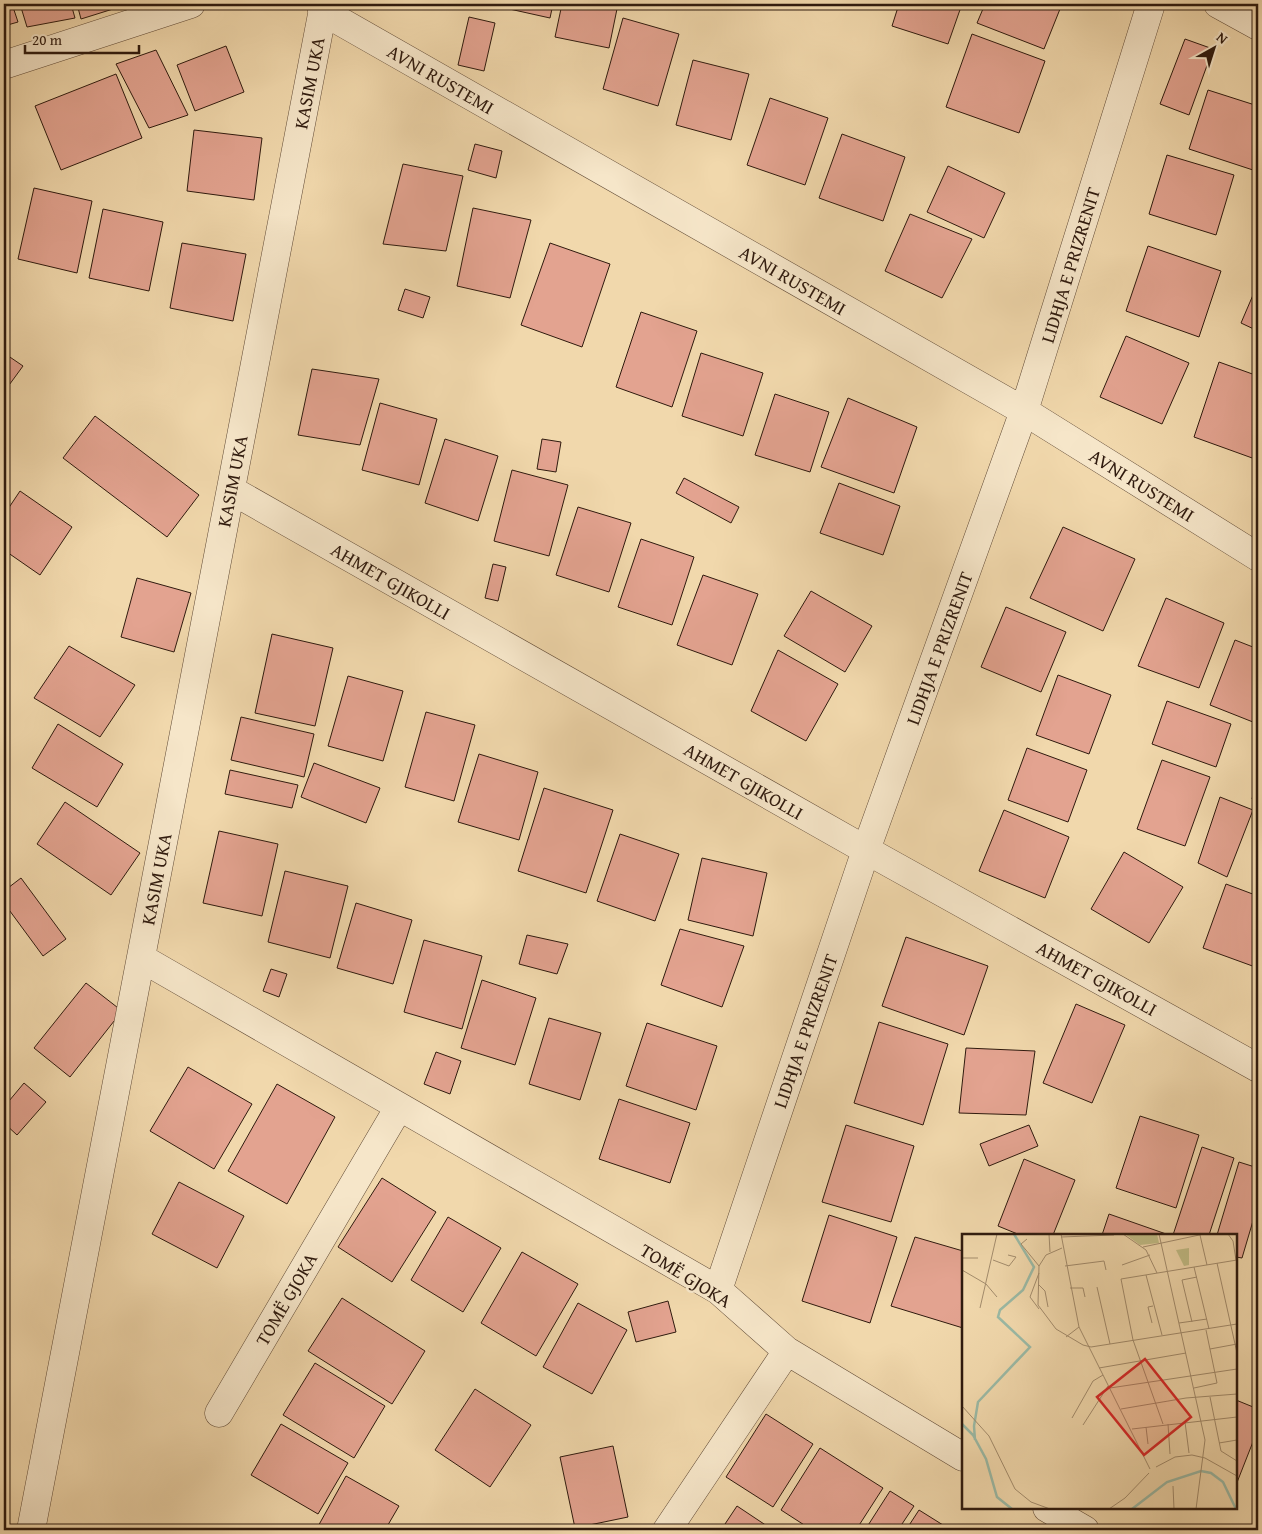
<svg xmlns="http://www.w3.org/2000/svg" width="1262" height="1534" viewBox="0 0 1262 1534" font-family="'Gentium Book Plus',serif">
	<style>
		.building { fill: #e3a390; stroke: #2f1a0e }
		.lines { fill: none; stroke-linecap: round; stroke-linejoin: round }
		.minor-casing { stroke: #604a36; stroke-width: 29 }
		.minor { stroke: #f6e6c9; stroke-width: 28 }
		.labels { text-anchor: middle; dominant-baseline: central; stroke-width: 5; stroke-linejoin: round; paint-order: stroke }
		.street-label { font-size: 19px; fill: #2f1a0e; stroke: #f6e6c9 }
		.inset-river { fill: none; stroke: #9bbaa6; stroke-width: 2.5 }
		.inset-road { fill: none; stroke: #a38c6d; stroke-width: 1 }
		.view { fill: #d62828; fill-opacity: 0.15; stroke: #d62828; stroke-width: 2.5 }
		.inset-edge { fill: none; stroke: #2f1a0e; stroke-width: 2.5 }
	</style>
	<rect width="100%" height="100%" fill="#f1d8ac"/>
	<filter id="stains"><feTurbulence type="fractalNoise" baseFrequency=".004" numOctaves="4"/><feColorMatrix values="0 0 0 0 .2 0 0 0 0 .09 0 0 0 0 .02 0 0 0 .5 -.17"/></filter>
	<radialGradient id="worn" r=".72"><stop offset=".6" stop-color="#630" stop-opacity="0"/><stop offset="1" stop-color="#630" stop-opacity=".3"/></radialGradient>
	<path class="building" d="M4,4H12L18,22L4,26Z
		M20,4H71L75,18L27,27Z
		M77,4H129L81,19Z
		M487,4H553L550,18Z
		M562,4H618L609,48L555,37Z
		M899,4H962L948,44L892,26Z
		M985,4H1062L1044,49L977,23Z
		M469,17L495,23L484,71L458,65Z
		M623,18L679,34L658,106L603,89Z
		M972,34L1045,61L1019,133L946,107Z
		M1185,39L1213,49L1189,115L1160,104Z
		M226,46L244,92L195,111L177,65Z
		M156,50L188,115L149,128L116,64Z
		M693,60L749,74L731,140L676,125Z
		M116,74L142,138L61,170L35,106Z
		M1208,90L1258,106V163L1256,171L1189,149Z
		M770,98L828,118L805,185L747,165Z
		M194,130L262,138L254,200L187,191Z
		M842,134L905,157L883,221L819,198Z
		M475,144L502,151L496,178L468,170Z
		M1167,155L1234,175L1216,235L1149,214Z
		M403,164L463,176L446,251L383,244Z
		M948,166L1005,193L984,238L927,212Z
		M34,188L92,201L77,273L18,259Z
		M473,208L531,220L510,298L457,286Z
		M103,209L163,222L149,291L89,278Z
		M910,214L972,239L942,298L885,271Z
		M182,243L246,254L233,321L170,308Z
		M550,243L610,264L582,347L521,325Z
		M1148,246L1221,271L1199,337L1126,311Z
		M1256,288L1258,289V331L1241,323Z
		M405,289L430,297L423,318L398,310Z
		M641,312L697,331L672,407L616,387Z
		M1126,336L1189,363L1162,424L1100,397Z
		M4,353L23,366L4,392Z
		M701,353L763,373L743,436L682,416Z
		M1219,362L1258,376V450L1255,459L1194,437Z
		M312,369L379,379L360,445L298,435Z
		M775,394L829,412L810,472L755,455Z
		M848,398L917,427L894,493L821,467Z
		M380,403L437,419L419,485L362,470Z
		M95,416L199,495L167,537L63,458Z
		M445,439L498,456L478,521L425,503Z
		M542,439L561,442L556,472L537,469Z
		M512,470L568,485L549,556L494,541Z
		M684,478L739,507L731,523L676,493Z
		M839,483L900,506L883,555L820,533Z
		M20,491L72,527L40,575L4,550V515Z
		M578,507L631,523L609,592L556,575Z
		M1063,527L1135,559L1103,631L1030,598Z
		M641,539L694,557L672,625L618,607Z
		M493,564L506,567L498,601L485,598Z
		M703,575L758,594L732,665L677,645Z
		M137,578L191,593L174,652L121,637Z
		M811,591L872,626L845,672L784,636Z
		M1166,598L1224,623L1199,688L1138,666Z
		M1006,607L1066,632L1041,692L981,667Z
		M272,634L333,648L315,726L255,713Z
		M1235,640L1258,649V724L1210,705Z
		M69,646L135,685L100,737L34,698Z
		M778,650L838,684L806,741L751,711Z
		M1058,675L1111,695L1089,754L1036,735Z
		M348,676L403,691L383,761L328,746Z
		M1167,701L1231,724L1216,767L1152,744Z
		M426,712L475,725L454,801L405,787Z
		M241,717L314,734L304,777L231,760Z
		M58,724L123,764L97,807L32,768Z
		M1027,748L1087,770L1068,822L1008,800Z
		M479,754L538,772L519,840L458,822Z
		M1162,760L1210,777L1185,846L1137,829Z
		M314,763L380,788L366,823L301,797Z
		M230,770L298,785L292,808L225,794Z
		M1258,776V800L1252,799Z
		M544,788L613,810L586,893L518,871Z
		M1220,797L1253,810L1227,877L1198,863Z
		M65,802L140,853L111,895L37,844Z
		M1004,810L1069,837L1045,898L979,871Z
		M219,831L278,844L262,916L203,903Z
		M620,834L679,854L655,921L597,901Z
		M1124,852L1183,887L1149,943L1091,909Z
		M702,858L767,873L753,936L688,920Z
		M285,871L348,886L330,958L268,942Z
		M21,878L66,939L43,956L4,903V891Z
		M1226,884L1258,896V968L1203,948Z
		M356,903L412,920L393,984L337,968Z
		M680,929L744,946L722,1007L661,985Z
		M527,935L568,944L557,974L519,964Z
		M906,937L988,966L964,1035L882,1006Z
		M424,940L482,956L462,1029L404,1012Z
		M271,969L287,974L279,997L263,991Z
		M482,980L536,998L515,1065L461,1048Z
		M86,983L122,1011L70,1077L34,1048Z
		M1076,1004L1125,1025L1092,1103L1043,1083Z
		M549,1018L601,1033L580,1100L529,1084Z
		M879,1022L948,1044L923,1125L854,1103Z
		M647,1023L717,1046L696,1110L626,1086Z
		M966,1048L1035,1051L1026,1115L959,1113Z
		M436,1052L461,1061L450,1094L424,1084Z
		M188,1067L252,1104L214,1169L150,1131Z
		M24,1083L46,1102L17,1135L4,1123V1107Z
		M277,1084L335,1117L287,1204L228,1171Z
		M619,1099L690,1123L670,1183L599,1159Z
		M1140,1116L1199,1135L1176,1208L1116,1188Z
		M846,1125L914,1146L891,1222L822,1202Z
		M1029,1125L1038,1146L989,1166L980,1144Z
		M1202,1147L1234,1158L1209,1235H1173Z
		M1024,1159L1075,1180L1053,1235H1020L998,1226Z
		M1239,1162L1258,1168V1204L1242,1258L1236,1257V1235H1217Z
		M382,1178L436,1212L392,1282L338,1247Z
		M179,1182L244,1216L217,1268L152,1234Z
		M1109,1214L1169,1235H1102Z
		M829,1215L897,1237L870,1323L802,1301Z
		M448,1217L501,1248L463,1312L411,1280Z
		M915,1237L963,1251V1328L891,1306Z
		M522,1252L578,1284L536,1356L481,1323Z
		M342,1298L425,1351L392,1404L308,1351Z
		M668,1301L676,1332L636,1342L628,1312Z
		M578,1303L627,1330L592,1394L543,1367Z
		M315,1363L385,1406L354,1458L283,1415Z
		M475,1389L531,1425L490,1487L435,1450Z
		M1236,1400L1258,1409V1429L1236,1485Z
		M766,1414L813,1444L773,1507L726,1477Z
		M281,1424L348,1463L318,1514L251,1475Z
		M613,1446L628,1517L575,1528L560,1457Z
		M820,1448L883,1488L856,1530H812L781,1510Z
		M346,1476L399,1506L385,1530H316Z
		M890,1491L914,1506L898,1530H865Z
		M737,1506L773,1530H721Z
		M919,1510L951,1530H906Z"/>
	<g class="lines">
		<defs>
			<path id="minor" d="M1218,4L1258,26
				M322,11L1024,411L1258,557
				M4,65L191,4
				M231,490L866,850L1258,1068
				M141,958L718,1290L787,1351L963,1457
				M718,1290L866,850L1024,411L1151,4
				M219,1413L399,1107
				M1047,1508L1085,1530
				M31,1530L324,4
				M667,1530L787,1351"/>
		</defs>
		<use href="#minor" class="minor-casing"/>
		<use href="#minor" class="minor"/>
	</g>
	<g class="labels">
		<g class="street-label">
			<text transform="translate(441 79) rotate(30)">AVNI RUSTEMI</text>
			<text transform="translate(309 83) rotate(-79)">KASIM UKA</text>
			<text transform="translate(1070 265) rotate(-73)">LIDHJA E PRIZRENIT</text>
			<text transform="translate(793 280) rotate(30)">AVNI RUSTEMI</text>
			<text transform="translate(232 481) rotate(-79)">KASIM UKA</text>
			<text transform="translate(1142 485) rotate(32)">AVNI RUSTEMI</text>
			<text transform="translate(391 581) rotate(30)">AHMET GJIKOLLI</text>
			<text transform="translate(939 648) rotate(-70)">LIDHJA E PRIZRENIT</text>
			<text transform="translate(744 781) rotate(30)">AHMET GJIKOLLI</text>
			<text transform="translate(156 879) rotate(-79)">KASIM UKA</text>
			<text transform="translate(1097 978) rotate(29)">AHMET GJIKOLLI</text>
			<text transform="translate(805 1031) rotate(-71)">LIDHJA E PRIZRENIT</text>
			<text transform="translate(686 1275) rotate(32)">TOMË GJOKA</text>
			<text transform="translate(286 1299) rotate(-60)">TOMË GJOKA</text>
		</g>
	</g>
	<g transform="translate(962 1234)">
		<rect width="275" height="275" fill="#f1d8ac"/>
		<path d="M163,0H195L197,9L178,11ZM227,14V31L222,32L214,16Z" fill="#c1bc85"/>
		<path class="inset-river" d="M0,190L11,201L24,225L35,263L50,275M13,206L12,192L16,168L68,113L36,83L38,76L61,56L72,33L52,0M170,275L205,248L239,237L249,239L261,248L274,275"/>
		<path class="inset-road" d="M87,0L88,18M99,0L117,93L188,235M161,0L184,16L195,39M197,0L243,206L234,275M266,0L271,7L274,26M238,1L245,31M99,3L152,1M65,5L59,10L77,32M181,13L242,0M100,14L84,21L77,32L76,71L94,95L121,111L129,113L275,90M0,24H16M31,26L47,32L54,23L46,21M255,29L275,119M160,31L188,21M103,32L142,27L144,36M232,33L247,95M0,36L24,50L35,63M77,39L68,63L77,75M184,41L200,101M77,51L83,57L86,73M135,53L148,110M108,54H121L123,63M18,74L35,0M230,88L220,46L235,43M190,89L186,73L191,72M217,89L245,85M104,103L117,93M248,115L275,110M137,134L224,119M148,154L275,135M232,154L255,149L244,96M248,163L259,217L275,227M0,172L27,202L53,255L69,268L88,275M159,175L224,164L275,160M110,184L131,147L141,141M223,188L227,219M201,190L171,106L159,45L275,26M206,190L208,220M121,191L146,152M184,193L186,210M170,195L275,183M257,209L275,206M194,233L213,223L230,221L243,224L275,242M211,252L212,275M147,275L163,264L187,239"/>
		<path class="view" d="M183,125L229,183L182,221L135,163Z"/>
		<rect width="275" height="275" class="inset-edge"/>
	</g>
	<rect width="1262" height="1534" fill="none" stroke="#f1d8ac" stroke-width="20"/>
	<rect x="5" y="5" width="1252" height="1524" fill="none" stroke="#2f1a0e" stroke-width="2.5"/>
	<rect x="10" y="10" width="1242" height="1514" fill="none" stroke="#2f1a0e"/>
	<g transform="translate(1214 48) rotate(39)" stroke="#f6e6c9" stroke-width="4" paint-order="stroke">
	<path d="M0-4L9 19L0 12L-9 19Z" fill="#2f1a0e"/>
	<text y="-8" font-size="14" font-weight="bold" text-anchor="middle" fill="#2f1a0e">N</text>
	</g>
	<path d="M25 45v8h114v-8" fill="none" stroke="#2f1a0e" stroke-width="2.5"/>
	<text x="32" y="45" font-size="15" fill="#2f1a0e" stroke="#f6e6c9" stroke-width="4" paint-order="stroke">20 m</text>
	<rect width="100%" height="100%" filter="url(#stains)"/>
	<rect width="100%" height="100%" fill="url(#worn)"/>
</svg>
